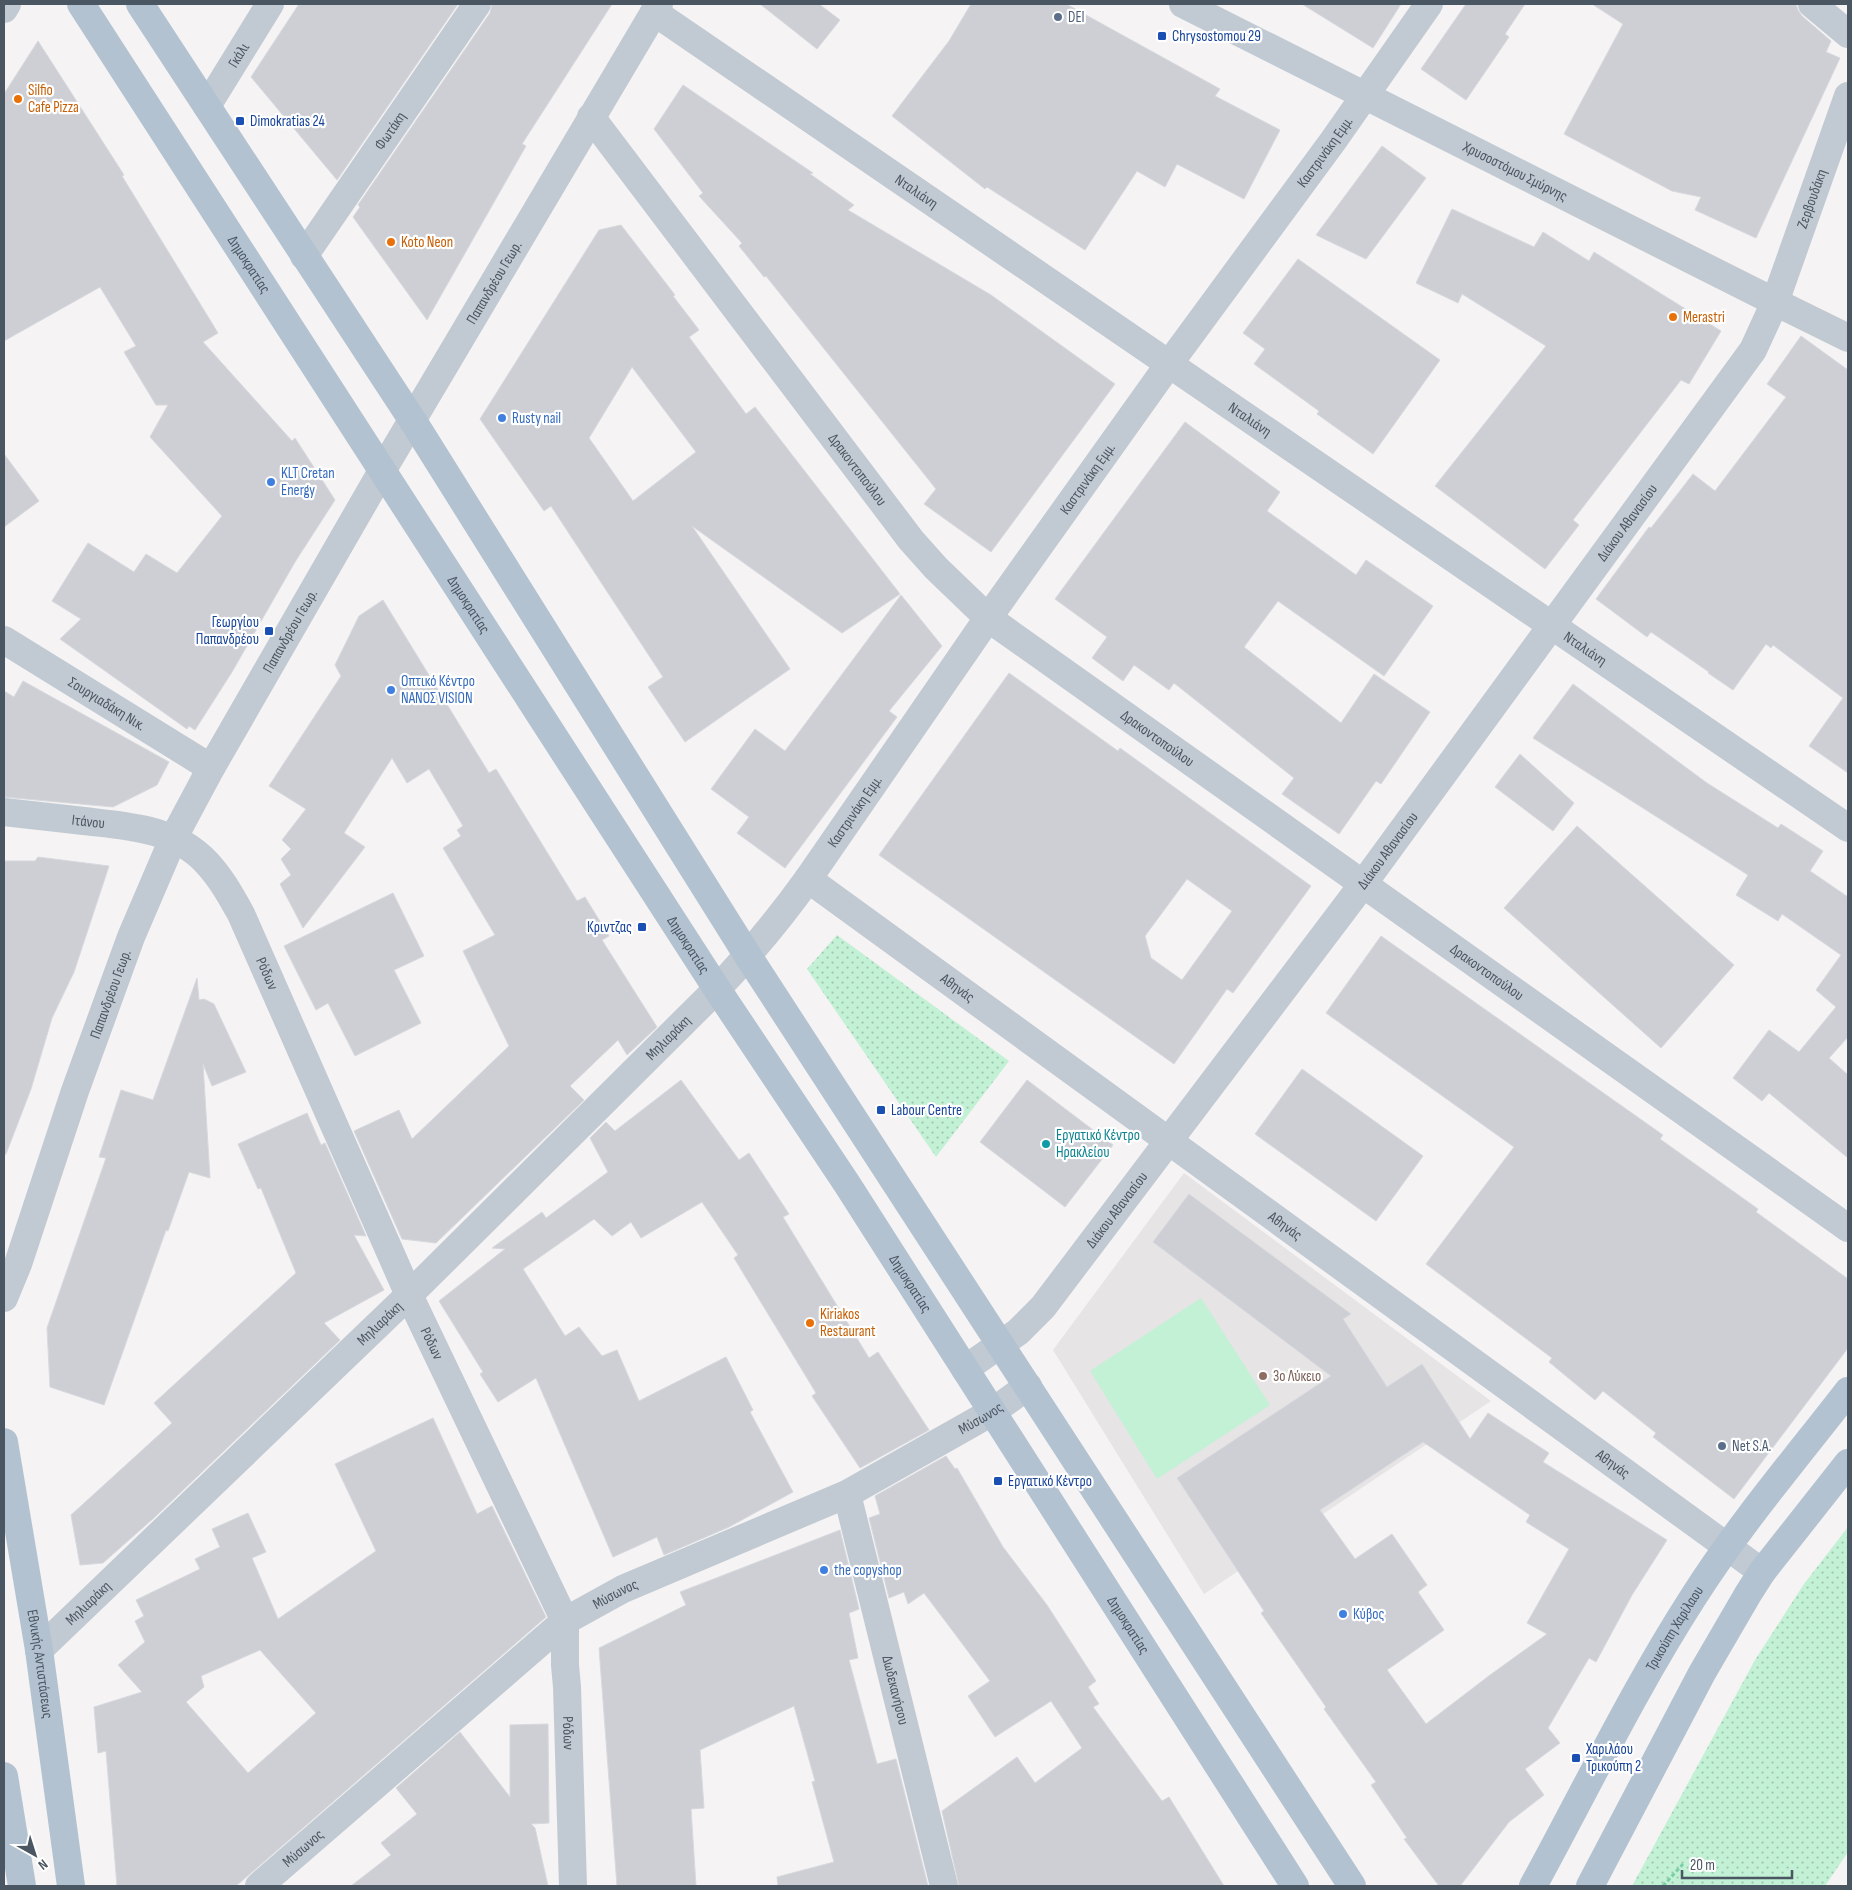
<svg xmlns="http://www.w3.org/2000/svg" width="1852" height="1890" viewBox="0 0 1852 1890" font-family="'Sofia Sans Condensed',sans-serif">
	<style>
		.education { fill: #e6e4e5 }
		.park { fill: url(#park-dots) }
		.garden { fill: #c3f1d5 }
		.building { fill: #cdcfd5; stroke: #d7d9de; fill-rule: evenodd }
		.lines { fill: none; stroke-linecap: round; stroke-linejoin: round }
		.path { stroke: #7ad0a6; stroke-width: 3; stroke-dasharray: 4 2.5; stroke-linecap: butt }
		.minor { stroke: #c1cad2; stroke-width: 28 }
		.major { stroke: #b3c2d1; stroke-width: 28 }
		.service-dot { fill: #5c6f8a; stroke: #fff; stroke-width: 2 }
		.transit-dot { fill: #1a4fb4; stroke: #fff; stroke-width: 2 }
		.food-dot { fill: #e8710a; stroke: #fff; stroke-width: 2 }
		.shop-dot { fill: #3f7fe0; stroke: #fff; stroke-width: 2 }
		.culture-dot { fill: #0f9aa8; stroke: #fff; stroke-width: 2 }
		.education-dot { fill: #8d6e63; stroke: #fff; stroke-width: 2 }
		.labels { text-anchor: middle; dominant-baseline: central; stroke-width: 4.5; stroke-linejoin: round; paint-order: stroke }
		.service-label { font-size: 15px; fill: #4e5e75; stroke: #fff; text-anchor: start }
		.transit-label { font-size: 15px; fill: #164399; stroke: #fff; text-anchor: start }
		.street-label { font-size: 15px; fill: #4a5661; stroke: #fff }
		.food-label { font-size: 15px; fill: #c56008; stroke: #fff; text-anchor: start }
		.shop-label { font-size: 15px; fill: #366cbe; stroke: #fff; text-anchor: start }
		.culture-label { font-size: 15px; fill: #0d838f; stroke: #fff; text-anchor: start }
		.education-label { font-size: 15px; fill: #785e54; stroke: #fff; text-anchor: start }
	</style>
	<defs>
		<pattern id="park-dots" width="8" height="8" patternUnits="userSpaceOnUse" patternTransform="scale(1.25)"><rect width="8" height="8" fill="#c3f1d5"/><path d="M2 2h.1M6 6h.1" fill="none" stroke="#a0c6b0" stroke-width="1.8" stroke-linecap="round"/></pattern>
	</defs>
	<rect width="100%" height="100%" fill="#f5f3f3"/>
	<path class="education" d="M1184,1173L1491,1401L1204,1594L1053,1350Z"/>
	<path class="park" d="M837,935L1009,1061L936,1157L807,969Z
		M1848,1527V1852L1825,1886H1632L1755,1660L1804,1584Z"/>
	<path class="garden" d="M1201,1298L1270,1405L1157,1479L1090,1371Z"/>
	<path class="building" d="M299,4H458L337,180L251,77Z
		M492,4H612L522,144L526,146L427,320L353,217L360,207L358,205L490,13Z
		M760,4H819L840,20L817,49Z
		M971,4H1066L1220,89L1215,96L1280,130L1244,199L1177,164L1165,187L1137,171L1085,250L987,187L985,189L892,116L949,41Z
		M1302,4H1401L1373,48Z
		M1466,4H1525L1505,34L1509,37L1466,100L1421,69Z
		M1592,4H1796L1798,10L1802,16L1831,41L1826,52L1840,58L1756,238L1695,210L1701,197L1672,191L1564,134L1623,24Z
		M38,41L124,175L122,176L218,333L203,342L292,441L295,438L335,500L295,562L232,672L195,730L189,726L187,729L60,639L81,619L52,601L88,543L134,572L146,554L177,573L222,516L150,437L168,405H156L124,352L136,346L100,287L4,341V94Z
		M683,85L813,173L810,174L854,205L848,210L991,295L1115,384L991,552L924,504L936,489L766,276L764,277L739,246L742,243L699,196L703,193L654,129Z
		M1382,146L1426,178L1366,259L1316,235Z
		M1452,209L1534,247L1543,232L1589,261L1594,252L1721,331L1689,384L1681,380L1573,520L1579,525L1545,569L1435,486L1546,346L1462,294L1458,303L1416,283Z
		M621,225L675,295L673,296L699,330L689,337L746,414L755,407L900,594L842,633L692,526L790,669L685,742L648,687L663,677L551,506L544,511L480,419L599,230ZM632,367L696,452L633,501L589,438Z
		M1298,259L1440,360L1373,454L1317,414L1319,411L1254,364L1265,349L1243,333Z
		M1801,336L1848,370V773L1809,746L1843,698L1773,645L1771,648L1766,644L1733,690L1708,673L1709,672L1651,632L1647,637L1596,599L1649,527L1651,528L1693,474L1715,491L1786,397L1767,384Z
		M1185,422L1280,492L1267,511L1356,575L1366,560L1433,606L1384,676L1278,601L1244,647L1341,723L1374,674L1430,712L1381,784L1376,781L1339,834L1282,794L1294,778L1174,683L1169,690L1134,665L1123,681L1092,658L1107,637L1055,599Z
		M4,454L39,501L4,527Z
		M901,595L942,646L889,711L897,717L785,868L737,833L749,817L711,789L755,729L785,751Z
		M383,600L489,773L496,769L577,901L585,897L609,936L602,940L657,1027L627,1055L618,1040L570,1086L584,1100L436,1243L402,1239L354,1131L399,1110L412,1139L509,1046L463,951L495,935L443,848L461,836L457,830L463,826L429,769L407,783L392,758L344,833L365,847L303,928L280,884L291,875L281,859L291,849L282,840L306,809L269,786L341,676L335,665L359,616Z
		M1009,673L1118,751L1120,748L1311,886L1233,993L1227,989L1174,1064L879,855ZM1187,879L1232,911L1182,980L1151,958L1145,936Z
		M23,681L169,762L157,785L113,807L4,797V691L14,697Z
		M1573,684L1707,783L1778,828L1781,824L1823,851L1810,871L1848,897V1037L1829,1058L1848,1075V1158L1769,1093L1762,1101L1733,1078L1769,1030L1799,1052L1836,1007L1816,990L1841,955L1782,914L1778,921L1736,895L1748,875L1533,738Z
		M1520,754L1574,803L1553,831L1495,787Z
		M1577,826L1734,965L1661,1048L1504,908Z
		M38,857L109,866L74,972L52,1018L31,1089L6,1154H4V861H35Z
		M393,893L424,956L394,970L421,1023L355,1056L328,1003L316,1010L284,946Z
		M1381,936L1663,1135L1660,1139L1758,1209L1756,1212L1848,1279V1348L1734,1499L1653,1437L1656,1433L1603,1391L1595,1400L1549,1362L1552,1358L1426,1264L1514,1147L1326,1013Z
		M197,978L199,1000L204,999L214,1004L246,1072L212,1086L203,1064L210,1178L189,1172L168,1231L166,1230L104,1405L50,1387L47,1328L106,1158L99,1157L121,1090L153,1100Z
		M1302,1069L1423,1156L1376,1221L1255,1134Z
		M681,1080L739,1160L749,1153L789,1214L783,1217L869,1358L878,1352L929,1430L860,1468L812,1396L816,1393L734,1258L738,1255L702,1202L641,1238L631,1222L612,1236L594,1219L523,1269L565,1336L579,1327L602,1356L617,1350L639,1401L726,1357L753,1410L750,1412L793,1492L729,1527L664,1555L657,1537L613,1557L536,1378L498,1402L480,1374L483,1372L439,1301L505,1249L492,1248L542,1212L546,1218L608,1172L590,1138L606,1122L615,1131Z
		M1027,1080L1113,1145L1065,1207L980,1142Z
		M307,1113L321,1145L325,1143L366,1236L354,1235L384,1290L324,1323L340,1340L155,1517L103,1563L80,1565L71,1515L172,1423L154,1403L296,1273L261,1188L258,1189L238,1144Z
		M1189,1194L1351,1314L1343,1319L1387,1387L1422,1364L1470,1439L1488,1413L1549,1453L1543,1462L1667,1540L1632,1595L1596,1662L1589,1658L1548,1728L1560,1743L1525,1769L1544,1795L1509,1822L1460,1886H1439L1404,1839L1407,1838L1371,1785L1376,1782L1324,1709L1326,1707L1261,1613L1264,1611L1177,1478L1331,1376L1153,1242ZM1423,1442L1530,1515L1526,1522L1569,1549L1527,1623L1547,1634L1490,1675L1426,1724L1387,1670L1444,1630L1418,1592L1427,1585L1392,1534L1355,1559L1320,1510Z
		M433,1418L477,1514L492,1506L546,1617L236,1886H117L106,1751L98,1753L94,1707L142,1692L118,1665L145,1642L135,1621L144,1616L136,1600L200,1569L195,1559L220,1547L212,1529L248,1513L266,1552L252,1558L278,1619L376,1551L335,1464ZM260,1650L316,1713L248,1773L186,1702L204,1687L201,1676Z
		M946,1456L955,1469L957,1468L1003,1547L1047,1605L1096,1681L1088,1687L1099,1704L1093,1707L1162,1801L1169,1797L1224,1886H959L942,1811L1017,1757L1035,1783L1082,1748L1051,1701L995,1737L968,1696L990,1681L955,1634L924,1593L908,1604L904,1592L889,1598L869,1518L880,1514L875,1496Z
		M840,1530L859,1609L849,1613L858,1658L849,1660L877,1764L896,1759L928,1886H778L777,1877L834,1862L812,1782L815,1781L794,1706L700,1750L704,1808L691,1809L696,1886H617L599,1648L686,1605L680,1592Z
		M548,1724L549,1823L531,1824L535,1828L548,1886H351L391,1855L381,1843L417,1814L396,1788L460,1732L510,1797V1725Z"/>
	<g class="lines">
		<path class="path" d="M1663,1886L1683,1864"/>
		<g class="minor">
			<path id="s1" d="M1183,4L1775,302L1848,338"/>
			<path d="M1812,4L1848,34"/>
			<path d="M4,9L7,4"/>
			<path id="s2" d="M654,12L1848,828"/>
			<path id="s3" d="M207,106L270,4"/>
			<path id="s4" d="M591,117L911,540L936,568L988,618L1848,1228"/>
			<path id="s5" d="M304,256L477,4"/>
			<path id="s6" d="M4,640L211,768"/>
			<path id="s7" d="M4,812C30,815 57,818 84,821C127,826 175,828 207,863C221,878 231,896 241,914L409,1295L565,1621V1665L567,1687L573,1886"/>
			<path id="s8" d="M808,879L1762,1572"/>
			<path id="s9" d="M4,1298L18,1264L75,1091L131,937L173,839L211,768L382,471L659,4"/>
			<path id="s10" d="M965,1369L1018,1332L1043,1307L1363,884L1753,350L1775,302L1848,96"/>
			<path id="s11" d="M847,1494L944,1886"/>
			<path id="s12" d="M39,1650L409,1295L717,989C750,954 780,918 808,879L988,618L1169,364L1333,141L1429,4"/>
			<path id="s13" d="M259,1886L565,1621L623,1589L847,1494L992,1412L1028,1386"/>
		</g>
		<g class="major">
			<path id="s14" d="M81,4L717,989L847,1184L1295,1886"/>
			<path d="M140,4L413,421L748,956L1352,1886"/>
			<path id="s15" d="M4,1442L39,1650L71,1886"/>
			<path d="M4,1776L22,1886"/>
			<path id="s16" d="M1533,1886C1586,1789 1634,1689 1694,1596C1740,1524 1796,1458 1848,1391"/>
			<path d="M1590,1886L1702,1673L1748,1594L1762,1572L1848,1463"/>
		</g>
	</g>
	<g class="service-dot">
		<circle cx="1058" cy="17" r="5"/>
		<circle cx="1722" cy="1446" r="5"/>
	</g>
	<g class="transit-dot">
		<rect x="1157" y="31" width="10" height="10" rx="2.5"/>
		<rect x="235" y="116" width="10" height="10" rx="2.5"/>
		<rect x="264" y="626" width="10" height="10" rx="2.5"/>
		<rect x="637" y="922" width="10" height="10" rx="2.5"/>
		<rect x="876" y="1105" width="10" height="10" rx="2.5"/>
		<rect x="993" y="1476" width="10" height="10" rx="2.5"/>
		<rect x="1571" y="1753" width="10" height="10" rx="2.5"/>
	</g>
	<g class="food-dot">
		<circle cx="18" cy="99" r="5"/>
		<circle cx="391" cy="242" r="5"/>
		<circle cx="1673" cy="317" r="5"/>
		<circle cx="810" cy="1323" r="5"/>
	</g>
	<g class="shop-dot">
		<circle cx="502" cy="418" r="5"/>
		<circle cx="271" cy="482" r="5"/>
		<circle cx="391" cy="690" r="5"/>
		<circle cx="824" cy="1570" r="5"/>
		<circle cx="1343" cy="1614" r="5"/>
	</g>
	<circle class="culture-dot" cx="1046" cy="1144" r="5"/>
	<circle class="education-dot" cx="1263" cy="1376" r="5"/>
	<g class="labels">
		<g class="service-label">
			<text x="1068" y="17">DEI</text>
			<text x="1732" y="1446">Net S.A.</text>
		</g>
		<g class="transit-label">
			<text x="1172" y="36">Chrysostomou 29</text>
			<text x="250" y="121">Dimokratias 24</text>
			<text x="259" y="622" text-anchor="end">Γεωργίου<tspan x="259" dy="17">Παπανδρέου</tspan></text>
			<text x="632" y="927" text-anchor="end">Κριντζας</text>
			<text x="891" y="1110">Labour Centre</text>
			<text x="1008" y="1481">Εργατικό Κέντρο</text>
			<text x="1586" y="1749">Χαριλάου<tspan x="1586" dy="17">Τρικούπη 2</tspan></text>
		</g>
		<g class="street-label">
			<text stroke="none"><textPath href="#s3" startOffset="60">Γκάλι</textPath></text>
			<text stroke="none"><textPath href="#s5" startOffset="152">Φωτάκη</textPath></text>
			<text stroke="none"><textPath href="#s12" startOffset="1982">Καστρινάκη Εμμ.</textPath></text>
			<text stroke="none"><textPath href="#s1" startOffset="372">Χρυσοστόμου Σμύρνης</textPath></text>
			<text stroke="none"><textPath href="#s2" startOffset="318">Νταλιάνη</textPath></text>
			<text stroke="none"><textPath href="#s10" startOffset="1454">Ζερβουδάκη</textPath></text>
			<text stroke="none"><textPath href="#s14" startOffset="310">Δημοκρατίας</textPath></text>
			<text stroke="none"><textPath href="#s9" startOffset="1132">Παπανδρέου Γεωρ.</textPath></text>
			<text stroke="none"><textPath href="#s2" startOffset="722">Νταλιάνη</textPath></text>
			<text stroke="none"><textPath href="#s4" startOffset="442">Δρακοντοπούλου</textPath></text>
			<text stroke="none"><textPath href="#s12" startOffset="1578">Καστρινάκη Εμμ.</textPath></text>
			<text stroke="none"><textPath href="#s10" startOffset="1078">Διάκου Αθανασίου</textPath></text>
			<text stroke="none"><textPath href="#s14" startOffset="715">Δημοκρατίας</textPath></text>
			<text stroke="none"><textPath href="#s9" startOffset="728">Παπανδρέου Γεωρ.</textPath></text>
			<text stroke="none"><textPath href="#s2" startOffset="1128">Νταλιάνη</textPath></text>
			<text stroke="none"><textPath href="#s6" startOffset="121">Σουργιαδάκη Νικ.</textPath></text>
			<text stroke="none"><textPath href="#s4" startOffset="848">Δρακοντοπούλου</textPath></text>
			<text stroke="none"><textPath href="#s12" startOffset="1172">Καστρινάκη Εμμ.</textPath></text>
			<text stroke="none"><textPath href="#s7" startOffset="85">Ιτάνου</textPath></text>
			<text stroke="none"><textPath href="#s10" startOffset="672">Διάκου Αθανασίου</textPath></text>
			<text stroke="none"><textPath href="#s14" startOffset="1120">Δημοκρατίας</textPath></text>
			<text stroke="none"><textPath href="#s4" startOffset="1252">Δρακοντοπούλου</textPath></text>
			<text stroke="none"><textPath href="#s7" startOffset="340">Ρόδων</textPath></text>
			<text stroke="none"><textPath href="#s8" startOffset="185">Αθηνάς</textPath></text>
			<text stroke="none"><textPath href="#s9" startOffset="322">Παπανδρέου Γεωρ.</textPath></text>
			<text stroke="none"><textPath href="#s12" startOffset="878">Μηλιαράκη</textPath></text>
			<text stroke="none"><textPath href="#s10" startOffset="222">Διάκου Αθανασίου</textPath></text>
			<text stroke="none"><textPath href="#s8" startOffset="590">Αθηνάς</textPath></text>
			<text stroke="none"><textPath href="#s14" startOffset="1525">Δημοκρατίας</textPath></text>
			<text stroke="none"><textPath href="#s12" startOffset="472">Μηλιαράκη</textPath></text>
			<text stroke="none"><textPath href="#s7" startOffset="745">Ρόδων</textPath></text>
			<text stroke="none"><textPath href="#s13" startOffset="868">Μύσωνος</textPath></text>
			<text stroke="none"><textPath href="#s8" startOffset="995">Αθηνάς</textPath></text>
			<text stroke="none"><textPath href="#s13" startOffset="462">Μύσωνος</textPath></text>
			<text stroke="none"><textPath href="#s12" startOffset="68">Μηλιαράκη</textPath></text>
			<text stroke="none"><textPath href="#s14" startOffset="1930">Δημοκρατίας</textPath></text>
			<text stroke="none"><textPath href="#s16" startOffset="294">Τρικούπη Χαρίλαου</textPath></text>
			<text stroke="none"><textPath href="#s15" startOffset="225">Εθνικής Αντιστάσεως</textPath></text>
			<text stroke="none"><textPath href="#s11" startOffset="202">Δωδεκανήσου</textPath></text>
			<text stroke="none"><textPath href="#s7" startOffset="1165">Ρόδων</textPath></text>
			<text stroke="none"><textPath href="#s13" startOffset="58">Μύσωνος</textPath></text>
		</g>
		<g class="food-label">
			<text x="28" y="90">Silfio<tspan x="28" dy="17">Cafe Pizza</tspan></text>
			<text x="401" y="242">Koto Neon</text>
			<text x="1683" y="317">Merastri</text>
			<text x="820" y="1314">Kiriakos<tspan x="820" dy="17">Restaurant</tspan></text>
		</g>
		<g class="shop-label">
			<text x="512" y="418">Rusty nail</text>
			<text x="281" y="473">KLT Cretan<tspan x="281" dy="17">Energy</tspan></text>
			<text x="401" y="681">Οπτικό Κέντρο<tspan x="401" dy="17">ΝΑΝΟΣ VISION</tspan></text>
			<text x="834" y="1570">the copyshop</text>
			<text x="1353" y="1614">Κύβος</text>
		</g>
		<g class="culture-label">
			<text x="1056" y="1135">Εργατικό Κέντρο<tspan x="1056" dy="17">Ηρακλείου</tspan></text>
		</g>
		<g class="education-label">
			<text x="1273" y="1376">3ο Λύκειο</text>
		</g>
	</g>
	<rect width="1852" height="1890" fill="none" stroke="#4a5661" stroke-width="10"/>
	<g transform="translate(35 1855) rotate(141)" stroke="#ffffff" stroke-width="4" paint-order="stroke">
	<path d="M0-4L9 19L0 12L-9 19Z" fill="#4a5661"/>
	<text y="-8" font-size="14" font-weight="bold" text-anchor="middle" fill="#4a5661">N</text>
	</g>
	<path d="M1682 1870v8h110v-8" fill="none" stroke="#4a5661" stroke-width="2.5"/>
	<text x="1690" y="1870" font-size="15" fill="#4a5661" stroke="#ffffff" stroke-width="4" paint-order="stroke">20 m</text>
</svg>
